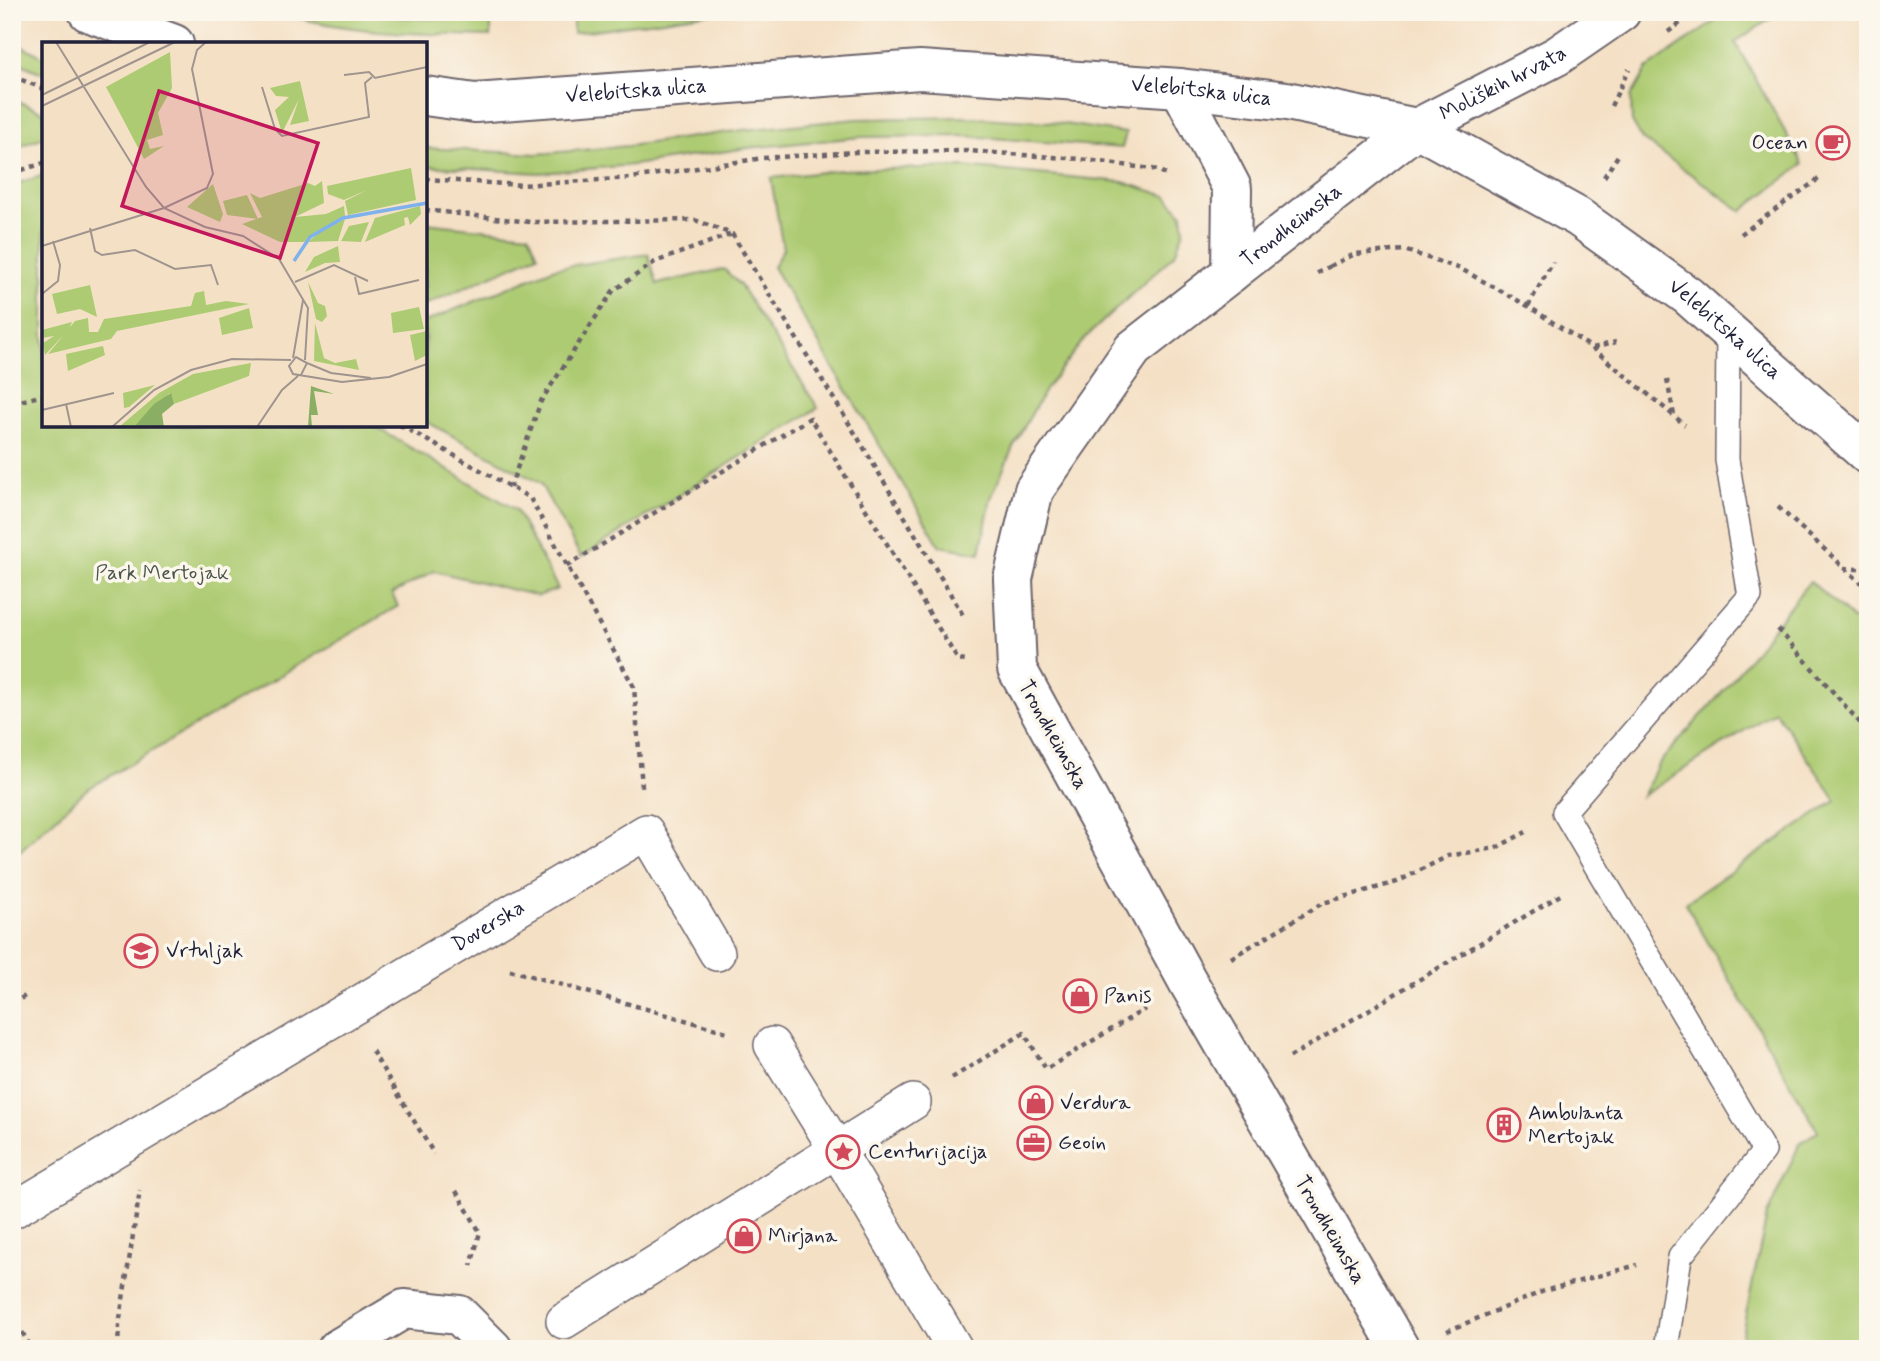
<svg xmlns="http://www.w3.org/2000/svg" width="1880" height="1361" viewBox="0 0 1880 1361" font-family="Mynerve,sans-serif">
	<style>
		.green { fill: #adcb72; stroke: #687656; stroke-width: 2 }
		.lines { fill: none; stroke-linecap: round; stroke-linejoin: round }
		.service-casing { stroke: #6c646b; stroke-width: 26 }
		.pedestrian-casing { stroke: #6c646b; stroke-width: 38 }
		.minor-casing { stroke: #6c646b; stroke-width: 42 }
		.tertiary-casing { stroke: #6c646b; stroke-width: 42 }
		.path { stroke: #6c646b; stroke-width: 4.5; stroke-dasharray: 5 5; stroke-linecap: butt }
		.service { stroke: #fff; stroke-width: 23 }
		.pedestrian { stroke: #fff; stroke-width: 35 }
		.minor { stroke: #fff; stroke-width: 38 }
		.tertiary { stroke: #fff; stroke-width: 38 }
		.labels { text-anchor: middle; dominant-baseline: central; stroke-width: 7; stroke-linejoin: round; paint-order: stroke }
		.street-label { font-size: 21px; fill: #22223b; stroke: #fbf7ec }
		.poi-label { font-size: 21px; fill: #22223b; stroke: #fbf7ec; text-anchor: start }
		.park-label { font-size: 21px; fill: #4c554c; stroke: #fbf7ec }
		.inset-river { fill: none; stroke: #7fb2ec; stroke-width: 3.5 }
		.inset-road { fill: none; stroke: #a0948e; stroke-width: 2 }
		.view { fill: #c2185b; fill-opacity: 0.15; stroke: #c2185b; stroke-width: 3.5 }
		.inset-edge { fill: none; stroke: #22223b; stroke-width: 3.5 }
	</style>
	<rect width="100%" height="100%" fill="#fbf7ec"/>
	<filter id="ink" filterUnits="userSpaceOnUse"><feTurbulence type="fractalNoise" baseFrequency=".0143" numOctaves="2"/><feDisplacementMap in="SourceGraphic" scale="14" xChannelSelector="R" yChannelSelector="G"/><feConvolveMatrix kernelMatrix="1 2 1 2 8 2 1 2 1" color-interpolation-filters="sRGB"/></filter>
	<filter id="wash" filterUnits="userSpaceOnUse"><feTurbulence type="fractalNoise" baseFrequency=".00686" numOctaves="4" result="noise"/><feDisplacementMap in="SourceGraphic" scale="28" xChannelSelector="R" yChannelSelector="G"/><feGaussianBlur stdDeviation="1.57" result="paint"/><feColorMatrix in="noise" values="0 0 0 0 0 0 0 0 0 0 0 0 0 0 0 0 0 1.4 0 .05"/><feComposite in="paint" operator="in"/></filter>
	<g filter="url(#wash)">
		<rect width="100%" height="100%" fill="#f4e0c5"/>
		<path class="green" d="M276,12H368L400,17L491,21V36C419,34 345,33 276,12Z
			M596,12H718L573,33V15Z
			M1728,12L1778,14L1735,42L1803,164L1742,211L1642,139L1632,122L1631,97L1647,69Z
			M12,41L44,57V74L12,60Z
			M12,99L44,112V137L12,149Z
			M963,117L1051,122L1126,133L1122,148L966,136L861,137L748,148L633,165L539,173L425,166V148L537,154L628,146L743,130L856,119Z
			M963,167L1123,182L1167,196L1182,214L1184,230L1175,254L1085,338L1045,390L1013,447L991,498L980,553L940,546L773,267L783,249L771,178L841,170Z
			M44,175V425H372L516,510L558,589L538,596L434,571L392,594L398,606L86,790L12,858V185Z
			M425,223L529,234L538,255L425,305Z
			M648,254L657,284L724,269L740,285L818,408L581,557L540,483L425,421V322L555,268Z
			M1810,581L1868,633V1349H1743L1742,1333L1767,1215L1800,1143L1818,1131L1685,903L1836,800L1775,711L1642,796L1659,763L1725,689Z"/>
	</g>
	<g filter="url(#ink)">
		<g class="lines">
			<defs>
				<path id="service" d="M1666,1349L1680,1257L1764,1151L1564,812L1750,596L1727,460L1728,331"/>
				<g id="pedestrian">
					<path d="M772,1045L837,1150L955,1349"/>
					<path id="s1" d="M12,1211L646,832L717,953"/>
					<path d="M564,1321L913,1102"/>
				</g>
				<g id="minor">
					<path d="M1180,88L1232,188L1231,273"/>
					<path d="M337,1349L404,1309L459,1315L493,1349"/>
					<path id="s2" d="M1400,1349L1188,982L1017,669L1013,579L1034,490L1133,349L1417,128L1557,56L1621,12"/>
				</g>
				<g id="tertiary">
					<path d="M88,12L174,44"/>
					<path id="s3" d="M425,96L475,103L920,70L1180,88L1287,101L1417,128L1578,217L1688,296L1868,455"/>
				</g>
			</defs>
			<use href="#service" class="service-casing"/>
			<use href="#pedestrian" class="pedestrian-casing"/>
			<use href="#minor" class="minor-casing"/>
			<use href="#tertiary" class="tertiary-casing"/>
			<path class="path" d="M1668,32L1696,12
				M12,76L44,89
				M1611,106L1629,69
				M12,173L44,163
				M1604,177L1619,154
				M425,179L522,185L631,178L763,158L856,152L968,151L1080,159L1159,170L1166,175
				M425,210L530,222L695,220L732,234L858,438L963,615
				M1741,234L1820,178
				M1331,263L1332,265L1355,254L1404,250L1461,269L1528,306L1592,348L1685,425
				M1317,273L1332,265
				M1528,306L1553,262
				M1593,348L1616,342
				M1667,380L1674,415
				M12,403L44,395
				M400,425L530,498L634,687L642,787
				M510,488L541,401L613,291L655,262L732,234
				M1778,507L1868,589
				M567,566L810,418L958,660L966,661
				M1844,568L1868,570
				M1778,629L1868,732
				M1231,958L1323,903L1397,882L1448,856L1496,848L1526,832
				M510,970L727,1032
				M12,1004L25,996
				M372,1051L434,1154
				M1290,1057L1562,894
				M952,1078L1024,1033L1046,1069L1145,1009
				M456,1191L480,1232L471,1266
				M12,1315L32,1349
				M1447,1331L1544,1291L1637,1265
				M118,1349L119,1325L140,1190"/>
			<use href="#service" class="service"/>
			<use href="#pedestrian" class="pedestrian"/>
			<use href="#minor" class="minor"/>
			<use href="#tertiary" class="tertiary"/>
		</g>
	</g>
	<defs>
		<symbol id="cafe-ring" viewBox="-11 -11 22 22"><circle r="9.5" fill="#fbf7ec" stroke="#d1495b" stroke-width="1.5"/><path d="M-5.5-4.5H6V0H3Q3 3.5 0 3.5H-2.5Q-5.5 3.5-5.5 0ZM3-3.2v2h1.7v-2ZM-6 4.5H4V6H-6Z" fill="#d1495b"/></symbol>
		<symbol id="school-ring" viewBox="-11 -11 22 22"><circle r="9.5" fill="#fbf7ec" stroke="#d1495b" stroke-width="1.5"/><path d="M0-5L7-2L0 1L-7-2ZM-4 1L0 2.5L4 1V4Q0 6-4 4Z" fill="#d1495b"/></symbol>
		<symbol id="shop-ring" viewBox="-11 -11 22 22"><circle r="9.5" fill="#fbf7ec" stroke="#d1495b" stroke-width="1.5"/><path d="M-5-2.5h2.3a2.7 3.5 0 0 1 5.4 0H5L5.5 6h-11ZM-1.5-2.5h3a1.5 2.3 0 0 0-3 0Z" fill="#d1495b"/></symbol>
		<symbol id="building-ring" viewBox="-11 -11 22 22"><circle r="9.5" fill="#fbf7ec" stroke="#d1495b" stroke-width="1.5"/><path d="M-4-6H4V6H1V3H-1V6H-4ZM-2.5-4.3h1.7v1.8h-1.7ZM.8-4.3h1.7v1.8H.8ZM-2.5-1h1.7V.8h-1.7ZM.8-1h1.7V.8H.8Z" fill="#d1495b"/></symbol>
		<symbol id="office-ring" viewBox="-11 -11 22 22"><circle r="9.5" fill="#fbf7ec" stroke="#d1495b" stroke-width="1.5"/><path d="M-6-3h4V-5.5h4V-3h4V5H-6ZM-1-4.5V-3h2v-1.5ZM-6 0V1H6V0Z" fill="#d1495b"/></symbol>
		<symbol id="sight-ring" viewBox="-11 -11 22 22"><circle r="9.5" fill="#fbf7ec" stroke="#d1495b" stroke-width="1.5"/><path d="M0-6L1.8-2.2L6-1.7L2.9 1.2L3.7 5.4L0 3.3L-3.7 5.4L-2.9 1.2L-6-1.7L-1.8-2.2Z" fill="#d1495b"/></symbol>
	</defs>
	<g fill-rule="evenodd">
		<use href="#cafe-ring" x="1814" y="124" width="38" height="38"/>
		<use href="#school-ring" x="122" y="932" width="38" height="38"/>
		<use href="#shop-ring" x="1061" y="977" width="38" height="38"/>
		<use href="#shop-ring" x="1017" y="1084" width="38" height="38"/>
		<use href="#building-ring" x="1485" y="1106" width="38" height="38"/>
		<use href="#office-ring" x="1015" y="1124" width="38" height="38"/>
		<use href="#sight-ring" x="824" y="1133" width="38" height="38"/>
		<use href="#shop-ring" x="725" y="1217" width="38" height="38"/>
	</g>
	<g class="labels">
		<g class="street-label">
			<text stroke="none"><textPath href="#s2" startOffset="1591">Moliških hrvata</textPath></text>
			<text stroke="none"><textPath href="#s3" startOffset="212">Velebitska ulica</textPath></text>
			<text stroke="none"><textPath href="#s3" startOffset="779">Velebitska ulica</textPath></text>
			<text stroke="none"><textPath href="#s2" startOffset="1335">Trondheimska</textPath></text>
			<text stroke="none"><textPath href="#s3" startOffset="1367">Velebitska ulica</textPath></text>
			<text transform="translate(1053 735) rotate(61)">Trondheimska</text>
			<text stroke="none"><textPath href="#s1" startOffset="555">Doverska</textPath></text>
			<text transform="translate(1330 1230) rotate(60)">Trondheimska</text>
		</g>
		<g class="poi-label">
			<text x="1808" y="143" text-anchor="end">Ocean</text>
			<text x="166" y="951">Vrtuljak</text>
			<text x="1104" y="996">Panis</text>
			<text x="1060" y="1103">Verdura</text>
			<text x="1528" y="1113">Ambulanta<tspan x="1528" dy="24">Mertojak</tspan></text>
			<text x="1058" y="1143">Geoin</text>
			<text x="868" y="1152">Centurijacija</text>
			<text x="768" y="1236">Mirjana</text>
		</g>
		<g class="park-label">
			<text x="162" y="573">Park Mertojak</text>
		</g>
	</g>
	<g transform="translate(42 42)">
		<rect width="385" height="385" fill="#f4e0c5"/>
		<path d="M128,10L130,46L116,71L121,93L105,98L108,107L122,104L102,117L64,45ZM258,39L267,79L248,83L257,57L240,91L233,68L247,55L234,54L228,46ZM369,126L374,158L306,173L303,159L325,148L302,158L286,152L285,144ZM280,139L282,161L253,175L284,172L302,164L303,174L262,200H238L200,182L220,175L208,151L218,156L266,141L273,144ZM171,142L181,172L178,180L145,165ZM205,153L216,177L185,173L181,159ZM378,164L379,172L368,183L366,175L362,176L363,183L323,200L333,176ZM303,177L296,199L266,200L280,188ZM327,180L319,200L299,199L307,184ZM296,204L298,220L283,221L263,230L272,215ZM266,240L276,261L283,264L285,274L280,280L274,277ZM48,243L55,275L38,267L15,272L10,252ZM162,249L164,263L184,259L207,262L75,289L69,297L6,312L33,279L46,276L47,290H56L62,277L149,264L153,251ZM377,265L382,287L351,291L349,271ZM207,266L211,286L180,293L177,276ZM30,280L27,287L3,313L1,301L12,294L0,296V288ZM273,281L282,316L293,321L314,317L317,328L272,319ZM385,289V313L373,319L368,293ZM61,304L63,313L26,329L24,312ZM209,321L207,334L132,362L128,351L92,385H77L117,351L151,332ZM113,343L87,365L82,366L81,351Z" fill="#adcb72"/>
		<path d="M269,344L292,352L272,349L276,373H269L270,385H266ZM129,351L132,362L120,372L122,385H92L112,362Z" fill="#8aaf64"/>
		<path class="inset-river" d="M252,219L268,195L301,176L385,161"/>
		<path class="inset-road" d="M14,0L104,145L122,166L163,185L201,194L237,217L266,266L263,318M302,33L327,30L333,36L385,25M220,45L233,87L240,94L327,75L323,41L330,35M0,53L108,0M0,64L133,0M48,186L53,209L60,213L93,208L133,227L169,223L176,243M0,204L122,166L165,146L171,132L150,27L155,8L164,0M313,235L317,252L377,238M253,240L292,223L326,239M0,252L16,239L18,223L11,199M251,316L261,258M265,321L289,331L329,336M259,333L265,321L254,315L247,324L251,332L300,340L347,335L385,322M24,362L29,385M0,368L72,351M70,385L112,348L149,328L190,317L249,318M215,385L240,348L256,334"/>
		<path class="view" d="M117,49L276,101L238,216L80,164Z"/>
		<rect width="385" height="385" class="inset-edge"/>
	</g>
	<rect width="1880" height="1361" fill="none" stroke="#fbf7ec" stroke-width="42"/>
</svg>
